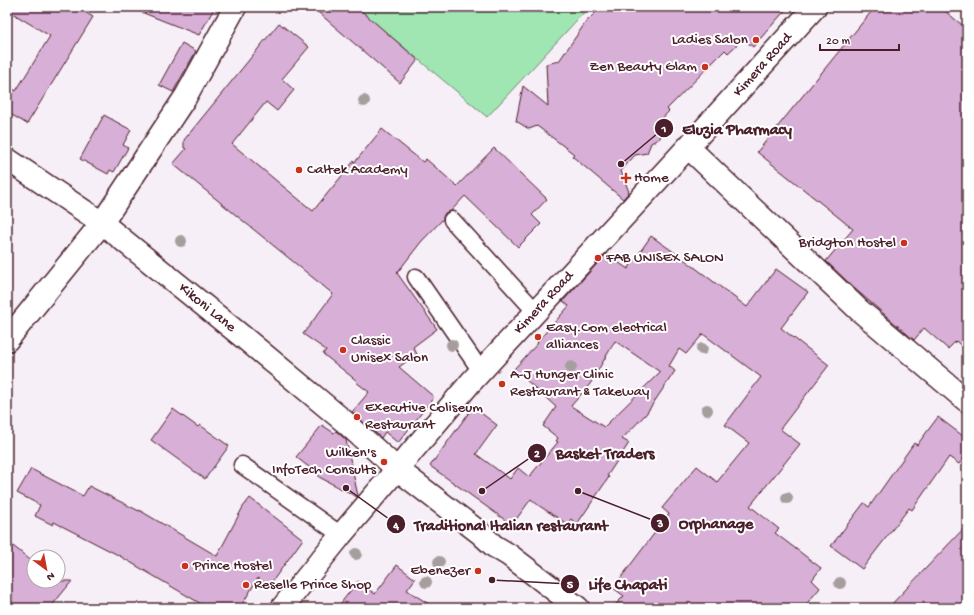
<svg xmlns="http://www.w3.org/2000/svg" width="974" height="615" viewBox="0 0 974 615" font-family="'Gochi Hand',sans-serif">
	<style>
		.green { fill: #9fe6b3; stroke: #74826f }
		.building { fill: #d8afd6; stroke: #4a1f2b; fill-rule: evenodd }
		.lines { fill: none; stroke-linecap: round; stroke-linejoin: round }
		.lane-casing { stroke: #4a1f2b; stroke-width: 19 }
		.street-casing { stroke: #4a1f2b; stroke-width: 25 }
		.secondary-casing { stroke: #4a1f2b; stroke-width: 25 }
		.lane { stroke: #fff; stroke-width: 16 }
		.street { stroke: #fff; stroke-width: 22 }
		.secondary { stroke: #fff; stroke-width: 22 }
		.tree { fill: #a69e9d }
		.poi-dot { fill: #c8321e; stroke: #fff; stroke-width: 1.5 }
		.labels { text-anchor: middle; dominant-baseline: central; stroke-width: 4; stroke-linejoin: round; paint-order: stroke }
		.poi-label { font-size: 15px; fill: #4a1f2b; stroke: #fff; text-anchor: start }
		.street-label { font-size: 15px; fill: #4a1f2b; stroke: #fff }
		.leader { fill: none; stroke: #4a1f2b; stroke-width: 1.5 }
		.callout-dot { fill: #4a1f2b; stroke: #fff; stroke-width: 1.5 }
		.mark-label { font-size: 12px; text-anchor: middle; font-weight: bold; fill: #fff }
		.callout-label { font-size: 16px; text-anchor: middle; font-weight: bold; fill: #4a1f2b; stroke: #fff; stroke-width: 4; stroke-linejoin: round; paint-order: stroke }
	</style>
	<rect width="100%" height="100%" fill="#f7eff7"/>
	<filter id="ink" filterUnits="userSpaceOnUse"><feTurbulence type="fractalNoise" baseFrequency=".025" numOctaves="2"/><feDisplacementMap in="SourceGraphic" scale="8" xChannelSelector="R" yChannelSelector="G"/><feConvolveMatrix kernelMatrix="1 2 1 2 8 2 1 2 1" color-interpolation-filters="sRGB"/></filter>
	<g filter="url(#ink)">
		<path class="green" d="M356,7H589L487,117Z"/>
		<path class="building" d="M7,7H77L93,17L27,124L7,112V85L16,91L50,36L7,10Z
			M131,7H215L199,35L131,8Z
			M312,7H357L418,60L400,83Z
			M601,7H788L753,47L743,39L728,53L725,50L667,109L669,111L658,123L663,127L660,138L651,143L647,153L635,155L621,171L629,192L623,199L572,156L574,154L537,126L529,129L516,121L523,86L548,106L546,64L559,61L586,22Z
			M875,7H940L967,29V351L956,341L948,349L924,328L914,340L854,288L826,261L853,229L757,152Z
			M279,23L309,47L282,79L294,90L277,111L266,102L232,144L313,211L354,161L355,162L382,129L423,162L426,159L457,186L494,148L547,199L532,215L541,224L518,247L465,196L451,211L445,213L443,217V219L421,242L397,273L437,329L413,347L417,354L399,367L434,397L398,443L385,432L381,438L352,412L369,392L356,382L357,381L323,354L326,350L303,334L333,294L173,164L186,149L184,148V140Z
			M182,43L196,51L173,92L159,85Z
			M104,115L131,130L123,145L128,148L114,172L110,170L108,174L80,159Z
			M651,236L681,257L747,307L776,269L808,292L781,328L829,365L780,429L800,444L750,506L779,529L775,533L821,568L812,580L820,588L803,608H612L624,596L613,588L669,514L662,508L697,466L717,482L749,443L725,425L761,377L703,334L686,354L679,349L669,366L675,371L646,414L622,439L629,443L607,476L609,477L577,524L571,519L567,524L538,505L531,499L512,525L430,466L473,407L497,425L476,454L510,479L518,468L529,477L558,442L556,441L558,438L543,426L556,407L514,369L538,343L537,342L569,306L563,301L606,254L628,269ZM615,341L660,372L604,427L571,406L590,384Z
			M173,409L198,427L200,425L229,446L205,479L151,440Z
			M938,417L967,439V454L959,464L949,457L912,510L909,508L862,569L831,546L864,503L869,507L914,443L917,445Z
			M322,425L334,433L336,431L346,440L358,496L357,497L319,477V475L296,457Z
			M31,469L83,496L89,486L139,511V510L217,556L243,507L250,498L303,539L269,586L258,578L240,608H208L118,555L54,522L53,525L35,516L40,505L17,493Z
			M967,525V608H888Z
			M7,541L34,563V581H72L50,608H7Z
			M397,565L415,579L407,590L435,608H337L358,581L375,594Z"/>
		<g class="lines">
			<defs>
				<path id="lane" d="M452,220L536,312
					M416,277L481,371
					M242,465L341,535"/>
				<path id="street" d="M688,147L859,310L967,401
					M7,159L102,223L243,337L345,422L397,469
					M7,340L102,223L186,96L235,7"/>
				<path id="secondary" d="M397,469L480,533L494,546L509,555L578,608
					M282,608L341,535L471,382L688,147L815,7"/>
			</defs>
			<use href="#lane" class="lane-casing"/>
			<use href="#street" class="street-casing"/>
			<use href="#secondary" class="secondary-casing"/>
			<use href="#lane" class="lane"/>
			<use href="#street" class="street"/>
			<use href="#secondary" class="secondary"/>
		</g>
		<g class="tree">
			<circle cx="364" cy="101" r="6"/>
			<circle cx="181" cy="241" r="6"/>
			<circle cx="452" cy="345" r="6"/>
			<circle cx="702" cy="349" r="6"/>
			<circle cx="571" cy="367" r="6"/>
			<circle cx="707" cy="410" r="6"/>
			<circle cx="787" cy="498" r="6"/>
			<circle cx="356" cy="554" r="6"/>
			<circle cx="439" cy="562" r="6"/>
			<circle cx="426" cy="582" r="6"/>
			<circle cx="840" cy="583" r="6"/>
		</g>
	</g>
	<g class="poi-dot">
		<circle cx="756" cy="40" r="4"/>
		<circle cx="705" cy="67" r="4"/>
		<circle cx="299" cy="170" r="4"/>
		<path d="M624 172h4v4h4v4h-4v4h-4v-4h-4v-4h4z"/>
		<circle cx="904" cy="243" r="4"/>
		<circle cx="598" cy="258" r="4"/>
		<circle cx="538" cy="337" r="4"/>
		<circle cx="343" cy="350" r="4"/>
		<circle cx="502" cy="384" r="4"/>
		<circle cx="357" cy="417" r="4"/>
		<circle cx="384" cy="462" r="4"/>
		<circle cx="185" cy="566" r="4"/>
		<circle cx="478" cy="571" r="4"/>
		<circle cx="246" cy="585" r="4"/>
	</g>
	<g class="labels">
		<g class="poi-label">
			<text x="748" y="40" text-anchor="end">Ladies Salon</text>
			<text x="697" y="67" text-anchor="end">Zen Beauty Glam</text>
			<text x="307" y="170">Caltek Academy</text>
			<text x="634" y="178">Home</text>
			<text x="896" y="243" text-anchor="end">Bridgton Hostel</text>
			<text x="606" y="258">FAB UNISEX SALON</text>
			<text x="546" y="328">Easy.Com electrical<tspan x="546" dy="17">alliances</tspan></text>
			<text x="351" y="341">Classic<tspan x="351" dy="17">Unisex Salon</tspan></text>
			<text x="510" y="375">A-J Hunger Clinic<tspan x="510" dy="17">Restaurant &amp; Takeway</tspan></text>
			<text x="365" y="408">Executive Coliseum<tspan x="365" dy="17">Restaurant</tspan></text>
			<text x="376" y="453" text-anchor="end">Wilken's<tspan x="376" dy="17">InfoTech Consults</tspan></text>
			<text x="193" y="566">Prince Hostel</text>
			<text x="470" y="571" text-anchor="end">Ebenezer</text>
			<text x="254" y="585">Reselle Prince Shop</text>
		</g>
		<g class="street-label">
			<text transform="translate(763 65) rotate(-48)">Kimera Road</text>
			<text transform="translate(544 303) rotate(-47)">Kimera Road</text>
			<text transform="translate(207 308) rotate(39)">Kikoni Lane</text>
		</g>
	</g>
	<path class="leader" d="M621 164L664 128M482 491L537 453M578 491L660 523M346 488L396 524M492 580L570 584"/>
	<g class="callout-dot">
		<circle cx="621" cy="164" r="4"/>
		<circle cx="482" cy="491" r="4"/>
		<circle cx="578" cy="491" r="4"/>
		<circle cx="346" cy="488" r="4"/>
		<circle cx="492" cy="580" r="4"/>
		<circle cx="664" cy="128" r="10"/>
		<circle cx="537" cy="453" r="10"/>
		<circle cx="660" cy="523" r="10"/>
		<circle cx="396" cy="524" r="10"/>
		<circle cx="570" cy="584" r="10"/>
	</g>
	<g class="mark-label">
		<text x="664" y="132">1</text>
		<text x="537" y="457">2</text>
		<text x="660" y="527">3</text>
		<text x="396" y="529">4</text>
		<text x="570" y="588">5</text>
	</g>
	<g class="callout-label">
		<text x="737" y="134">Eluzia Pharmacy</text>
		<text x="605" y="458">Basket Traders</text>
		<text x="716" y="528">Orphanage</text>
		<text x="511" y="530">Traditional Italian restaurant</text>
		<text x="628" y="589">Life Chapati</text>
	</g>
	<rect width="974" height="615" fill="none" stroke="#fff" stroke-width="24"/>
	<rect x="12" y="12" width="950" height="591" fill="none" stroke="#4a1f2b" stroke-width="1.5" filter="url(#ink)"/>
	<g transform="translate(46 569) rotate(148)"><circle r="19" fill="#ffffff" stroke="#b7a5aa"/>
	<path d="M0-3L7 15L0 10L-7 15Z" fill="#c8321e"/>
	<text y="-6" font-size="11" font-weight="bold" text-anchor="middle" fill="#4a1f2b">N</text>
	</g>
	<path d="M820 44v6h79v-6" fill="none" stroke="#4a1f2b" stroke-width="2"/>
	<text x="826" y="44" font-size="12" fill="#4a1f2b" stroke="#ffffff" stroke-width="3" paint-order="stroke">20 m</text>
</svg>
